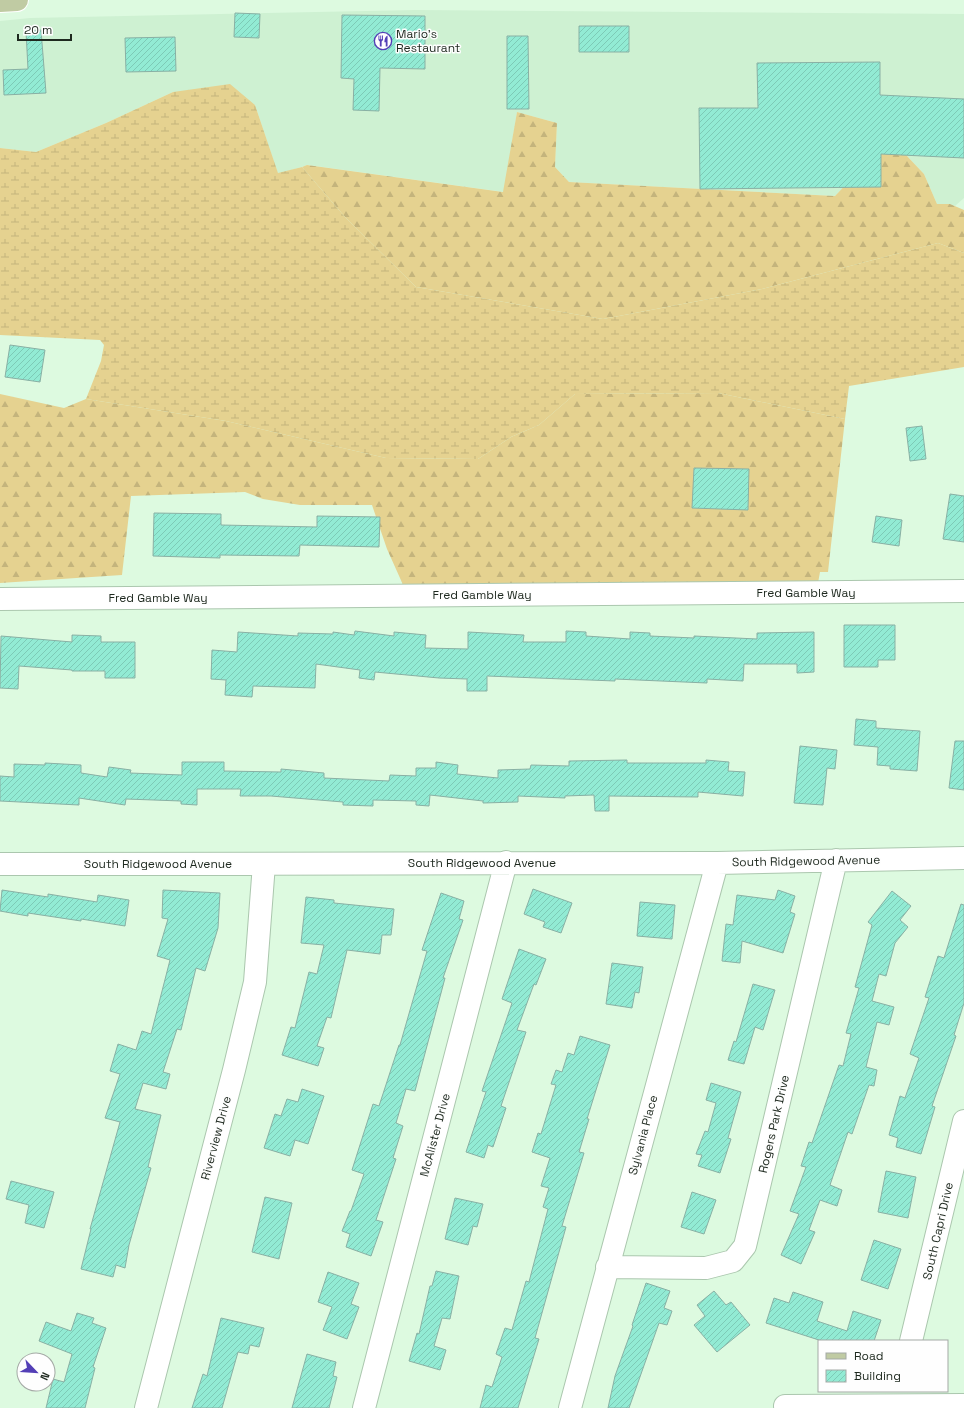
<svg xmlns="http://www.w3.org/2000/svg" width="964" height="1408" viewBox="0 0 964 1408" font-family="'Space Grotesk',sans-serif">
	<style>
		.built { fill: #cef1d2 }
		.forest { fill: url(#forest-firs) }
		.wetland { fill: url(#wetland-marsh) }
		.building { fill: url(#building-hatch); stroke: #89b0a4 }
		.lines { fill: none; stroke-linecap: round; stroke-linejoin: round }
		.minor-casing { stroke: #abc7ae; stroke-width: 24 }
		.major-casing { stroke: #fff; stroke-width: 24 }
		.minor { stroke: #fff; stroke-width: 22 }
		.major { stroke: #c0cba3; stroke-width: 22 }
		.labels { text-anchor: middle; dominant-baseline: central; stroke-width: 3; stroke-linejoin: round; paint-order: stroke }
		.poi-label { font-size: 12px; fill: #1e291f; stroke: #fefefe; text-anchor: start }
		.street-label { font-size: 12px; fill: #1e291f; stroke: #fefefe }
	</style>
	<defs>
		<pattern id="forest-firs" width="22" height="20" patternUnits="userSpaceOnUse"><rect width="22" height="20" fill="#e5d290"/><path d="M5 1l3.5 6h-7zM16 11l3.5 6h-7z" fill="#c4b47c"/></pattern>
		<pattern id="wetland-marsh" width="20" height="14" patternUnits="userSpaceOnUse"><rect width="20" height="14" fill="#e5d290"/><path d="M1 5h8M5 5V1M11 12h8M15 12V8" fill="none" stroke="#c4b47c"/></pattern>
		<pattern id="building-hatch" width="6" height="6" patternUnits="userSpaceOnUse"><rect width="6" height="6" fill="#92ebd4"/><path d="M-1 1l2-2M0 6l6-6M5 7l2-2" fill="none" stroke="#7dcab6"/></pattern>
	</defs>
	<rect width="100%" height="100%" fill="#ddfae0"/>
	<path class="built" d="M416,10L964,14V198L955,206L950,204H937L924,174L890,138L835,196L569,182L555,167L557,123L517,112L504,192L308,165L278,174L255,105L173,92L106,123L36,152L0,148V21L30,18Z"/>
	<path class="forest" d="M517,112L557,123L555,167L569,182L835,196L890,138L924,174L937,204H950L964,210V253L938,243L762,289L603,319L416,287L345,217L302,167L307,165L503,192Z
		M718,393L845,419L828,572H820L818,583L404,587L387,549L372,505H300L263,499L245,492L131,496L122,575L0,583V394L64,408L86,399L226,421L386,458L478,459L511,437L539,425L575,394Z"/>
	<path class="wetland" d="M230,84L255,105L278,173L302,167L345,217L416,287L603,319L762,289L938,243L964,253V367L849,386L845,419L718,393L575,394L539,425L511,437L478,459L386,458L226,421L86,399L101,361L104,345L100,340L0,335V148L36,152L106,123L173,92Z"/>
	<path class="building" d="M235,13L260,14L259,38L234,37Z
		M342,15L425,16V69L380,68L379,111L353,110L354,79L341,78Z
		M579,26H629V52H579Z
		M41,30L46,93L4,95L3,70L28,69L26,31Z
		M507,36H528L529,109H507Z
		M175,37L176,71L126,72L125,38Z
		M880,62V95L964,99V158L881,154V187L700,189L699,108H758L757,63Z
		M10,345L45,350L40,382L5,377Z
		M922,426L926,459L910,461L906,428Z
		M694,468L749,469L748,510L692,508Z
		M950,494L964,496V542L943,539Z
		M154,513L221,514V525L317,527V516L380,517L379,547L300,545L299,556L220,555V558L153,556Z
		M876,516L902,520L899,546L872,542Z
		M844,625H895V660H878V667H844Z
		M355,631L394,636V632L426,635L425,648L468,649V632L524,635L523,642H566V631L586,632V636L630,639V632L650,633V636L694,638V636L757,639V633L814,632V672L797,673V664H744L743,681L707,679V683L615,679V681L487,676V691H467V679L439,678L375,672L374,680L359,678L360,670L316,664L315,688L253,686L252,697L225,695L226,680L211,679L212,650L237,652L238,632L298,636V633L333,634V632L354,635Z
		M72,635L101,636V642H135V678H105V671H72V670L19,666L18,689L0,688L1,636L72,642Z
		M856,719L876,721V728L920,731L917,771L890,769V766L877,765L878,747L854,745Z
		M955,741H964V790L949,788Z
		M800,746L837,750L835,769L827,768L823,805L794,803Z
		M627,760V763H706V760L729,762L728,771L745,772L743,796L698,792V797L609,796V811H595L594,795L565,796V798L518,796V802L483,803V801L430,795L429,806L416,805V801L373,800V806L343,805V802L271,796H240L241,789H197V805L181,804V801L126,799L125,805L79,798V805L0,801V776L14,777V764L45,765V763L81,765V773L107,777L109,767L131,770L130,773L182,775V762H224V771L281,772V769L324,773V778L389,781L390,775L416,776V768H436V762L458,765L457,774L498,778V770L530,769L531,765L569,766V761Z
		M533,889L572,903L561,933L543,927L545,922L524,914Z
		M2,890L48,897V894L97,902L98,895L129,900L125,926L81,919V921L28,913V916L0,911Z
		M163,890L220,893L218,928L205,971L196,968L181,1030L177,1029L163,1072L170,1074L166,1089L143,1083L135,1109L161,1115L148,1167L151,1168L129,1245L125,1268L116,1265L113,1277L81,1269L91,1229H90L120,1122L105,1118L120,1074L110,1071L118,1044L136,1050L142,1031L151,1034L170,960L157,956L168,919L162,918Z
		M778,890L795,896L790,912L795,914L783,953L742,941L740,963L722,961L726,924L733,925L737,895L775,900Z
		M892,891L911,906L900,920L908,927L895,943L886,976L879,974L872,1001L894,1007L889,1025L877,1022L866,1067L877,1070L874,1086L869,1085L852,1134L848,1132L830,1185L842,1190L837,1206L820,1200L809,1230L815,1232L801,1264L781,1255L799,1214L790,1211L806,1167L801,1166L809,1142L812,1143L839,1065L843,1066L851,1034L846,1033L859,988L855,987L872,925L868,922Z
		M441,893L464,901L459,919L463,920L443,978H445L415,1091L406,1089L396,1123L403,1126L393,1158L396,1159L376,1220L383,1222L371,1256L346,1247L350,1234L342,1231L350,1211H351L364,1174L352,1170L373,1104L379,1106L399,1045H400L427,951L422,950Z
		M306,897L334,900V903L394,909L391,935H382L380,954L347,950L331,1018L327,1017L317,1046L324,1048L318,1066L282,1055L291,1027L295,1028L309,972L317,974L324,945L301,943Z
		M640,902L675,905L672,939L637,936Z
		M961,904L964,905V1003L954,1035L956,1036L932,1106L935,1107L921,1154L896,1147L898,1138L889,1135L900,1096L905,1098L919,1058L910,1054L929,998L925,997L938,956L944,958Z
		M519,949L546,959L536,985L534,984L517,1030L526,1032L501,1106L506,1108L493,1147L488,1145L484,1158L466,1152L486,1092L482,1091L512,1003L502,999Z
		M612,963L643,967L639,993L635,992L632,1008L606,1004Z
		M753,984L775,990L763,1030L755,1027L744,1064L728,1060L734,1041L736,1042Z
		M580,1036L610,1045L587,1119H589L579,1152L584,1153L562,1226L566,1227L535,1338L539,1339L518,1408H480L486,1385L492,1387L502,1357L496,1354L505,1328L512,1330L526,1281L529,1282L548,1209L543,1207L549,1188L541,1186L550,1158L532,1152L538,1133L541,1134L556,1085L551,1084L556,1070L562,1072L568,1053L574,1055Z
		M711,1083L741,1092L728,1138L731,1139L720,1173L698,1166L702,1155L696,1154L705,1131L708,1132L716,1103L706,1100Z
		M302,1089L324,1096L308,1144L295,1140L290,1156L264,1148L275,1114L281,1116L287,1099L298,1102Z
		M886,1171L916,1177L908,1218L878,1212Z
		M11,1181L54,1192L44,1228L25,1223L29,1205L6,1199Z
		M692,1192L716,1200L704,1234L681,1227Z
		M265,1197L292,1203L279,1259L252,1252Z
		M455,1198L483,1204L477,1227L473,1226L468,1245L445,1239Z
		M874,1240L901,1249L888,1289L861,1280Z
		M436,1271L459,1276L450,1319L442,1318L434,1346L446,1350L440,1370L409,1361L417,1333L419,1334L430,1286H432Z
		M328,1272L359,1283L351,1304L359,1307L347,1339L323,1330L332,1307L318,1302Z
		M646,1283L670,1291L664,1308L672,1311L667,1325L659,1323L629,1408H608L615,1376L633,1326L632,1325Z
		M714,1291L726,1305L731,1302L750,1325L717,1352L694,1325L705,1316L697,1305Z
		M793,1292L823,1302L817,1321L847,1331L853,1311L881,1320L874,1341H822L766,1323L774,1298L789,1303Z
		M77,1313L94,1318L92,1323L106,1328L93,1367L95,1368L85,1408H46L53,1379L64,1382L72,1354L39,1341L46,1322L71,1331Z
		M221,1318L264,1328L259,1347L250,1345L248,1354L238,1352L222,1408H192L203,1374L207,1376Z
		M307,1354L336,1362L333,1376L337,1377L329,1408H292Z"/>
	<g class="lines">
		<defs>
			<path id="minor" d="M0,599L964,591
				M0,864L717,863L964,858
				M607,1267L706,1268L733,1261L745,1246L836,860
				M911,1341L964,1121
				M785,1406L964,1405
				M146,1408L234,1070L255,982L264,864
				M364,1408L506,862
				M570,1408L717,863"/>
			<path id="major" d="M0,1L17,0"/>
		</defs>
		<use href="#minor" class="minor-casing"/>
		<use href="#major" class="major-casing"/>
		<use href="#minor" class="minor"/>
		<use href="#major" class="major"/>
	</g>
	<defs>
		<symbol id="restaurant-ring" viewBox="-11 -11 22 22"><circle r="9.5" fill="#fefefe" stroke="#533fb6" stroke-width="1.5"/><path d="M-5-6h1v4h1v-4h1v4h1v-4h1v5L-1.5 .5V6h-2V.5L-5-1ZM5-6V6H3V1.5H1.5Q1.5-4 5-6Z" fill="#533fb6"/></symbol>
	</defs>
	<g fill-rule="evenodd">
		<use href="#restaurant-ring" x="373" y="31" width="20" height="20"/>
	</g>
	<g class="labels">
		<g class="poi-label">
			<text x="396" y="34">Mario's<tspan x="396" dy="14">Restaurant</tspan></text>
		</g>
		<g class="street-label">
			<text x="806" y="593">Fred Gamble Way</text>
			<text x="482" y="595">Fred Gamble Way</text>
			<text x="158" y="598">Fred Gamble Way</text>
			<text transform="translate(806 861) rotate(-1)">South Ridgewood Avenue</text>
			<text x="482" y="863">South Ridgewood Avenue</text>
			<text x="158" y="864">South Ridgewood Avenue</text>
			<text transform="translate(774 1124) rotate(-77)">Rogers Park Drive</text>
			<text transform="translate(435 1135) rotate(-75)">McAlister Drive</text>
			<text transform="translate(643 1135) rotate(-75)">Sylvania Place</text>
			<text transform="translate(216 1138) rotate(-75)">Riverview Drive</text>
			<text transform="translate(938 1231) rotate(-77)">South Capri Drive</text>
		</g>
	</g>
	<rect x="818" y="1340" width="130" height="52" fill="#fefefe" stroke="#a4a9a5"/>
	<rect x="826" y="1353" width="20" height="6" fill="#c0cba3" stroke="#a4a9a5"/>
	<text x="854" y="1360" font-size="12" fill="#1e291f">Road</text>
	<rect x="826" y="1370" width="20" height="12" fill="url(#building-hatch)" stroke="#a4a9a5"/>
	<text x="854" y="1380" font-size="12" fill="#1e291f">Building</text>
	<g transform="translate(36 1372) rotate(115)"><circle r="19" fill="#fefefe" stroke="#a4a9a5"/>
	<path d="M0-3L7 15L0 10L-7 15Z" fill="#533fb6"/>
	<text y="-6" font-size="11" font-weight="bold" text-anchor="middle" fill="#1e291f">N</text>
	</g>
	<path d="M18 34v6h53v-6" fill="none" stroke="#1e291f" stroke-width="2"/>
	<text x="24" y="34" font-size="12" fill="#1e291f" stroke="#fefefe" stroke-width="3" paint-order="stroke">20 m</text>
</svg>
